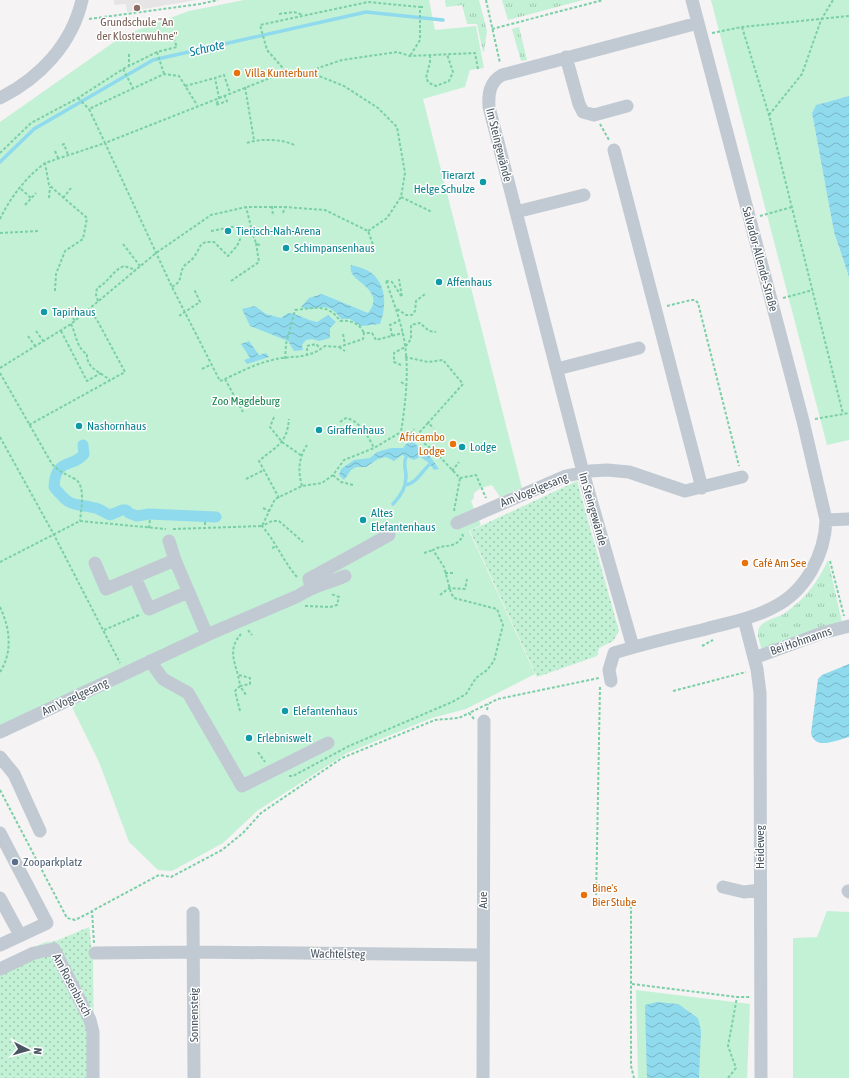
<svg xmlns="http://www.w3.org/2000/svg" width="849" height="1078" viewBox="0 0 849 1078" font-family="'Asap Condensed',sans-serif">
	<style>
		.education { fill: #e6e4e5 }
		.grass { fill: url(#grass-tufts) }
		.park { fill: #c3f1d5 }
		.garden { fill: url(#garden-dots) }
		.water { fill: url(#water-waves) }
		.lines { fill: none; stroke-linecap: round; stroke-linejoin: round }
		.stream { stroke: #90daee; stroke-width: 3.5 }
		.canal { stroke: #90daee; stroke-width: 11 }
		.path { stroke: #7ad0a6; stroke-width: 2; stroke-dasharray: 3 2; stroke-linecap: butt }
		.minor { stroke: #c1cad2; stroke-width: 13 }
		.education-dot { fill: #8d6e63; stroke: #fff; stroke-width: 1.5 }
		.food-dot { fill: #e8710a; stroke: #fff; stroke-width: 1.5 }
		.culture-dot { fill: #0f9aa8; stroke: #fff; stroke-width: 1.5 }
		.service-dot { fill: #5c6f8a; stroke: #fff; stroke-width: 1.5 }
		.labels { text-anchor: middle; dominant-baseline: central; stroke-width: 3; stroke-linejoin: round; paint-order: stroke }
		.education-label { font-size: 12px; fill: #785e54; stroke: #fff }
		.food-label { font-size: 12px; fill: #c56008; stroke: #fff; text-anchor: start }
		.street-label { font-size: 12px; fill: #4a5661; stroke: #fff }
		.culture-label { font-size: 12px; fill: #0d838f; stroke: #fff; text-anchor: start }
		.park-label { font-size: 12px; fill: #17864f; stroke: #fff }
		.service-label { font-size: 12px; fill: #4e5e75; stroke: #fff; text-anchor: start }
		.water-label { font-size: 13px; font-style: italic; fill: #0c7c9b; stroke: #fff }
	</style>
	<defs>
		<pattern id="grass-tufts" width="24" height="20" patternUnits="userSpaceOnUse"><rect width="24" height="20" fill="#c3f1d5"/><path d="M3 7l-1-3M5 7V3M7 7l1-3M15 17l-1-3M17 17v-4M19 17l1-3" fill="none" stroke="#a0c6b0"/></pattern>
		<pattern id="garden-dots" width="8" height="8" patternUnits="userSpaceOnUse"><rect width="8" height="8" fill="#c3f1d5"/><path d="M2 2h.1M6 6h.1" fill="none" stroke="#a0c6b0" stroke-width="1.8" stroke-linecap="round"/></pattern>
		<pattern id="water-waves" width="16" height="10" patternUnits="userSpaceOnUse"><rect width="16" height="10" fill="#90daee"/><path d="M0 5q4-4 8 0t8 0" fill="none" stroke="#78b4c4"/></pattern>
	</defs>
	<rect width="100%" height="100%" fill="#f5f3f3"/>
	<path class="education" d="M114,0H196L127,12L126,4L114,5Z"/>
	<path class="grass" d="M445,0H479L487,31L484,52H483L477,24H467L462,5L446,7Z
		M502,0H583L508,20Z
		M519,27L527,60L521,61L512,29Z
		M828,560L842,622L762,650C760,643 756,635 759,628C763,620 778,618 785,613C805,599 818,582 828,560Z"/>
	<path class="park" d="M244,0H429L435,30L476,26L484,68L470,70L465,87L423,99L522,488L500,497L492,485L481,488L474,493V498L471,501L481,525L469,531L535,674L466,709L432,718L347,753L257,811L223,843L172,871L158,870L129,842L99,762L66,695L0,725V122L124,35L189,11Z
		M711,0H849V96L816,105L812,113L834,232L849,277V440L827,445Z
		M827,911L849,912V1078H793V938L817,937Z
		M636,990L750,1004L747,1078H638Z"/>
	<path class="garden" d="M577,481L619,631L613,641L599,648L597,656L537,677L470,531Z
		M89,927L93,960L94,1078H0V964L43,943L56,941Z"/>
	<path class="water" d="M849,96V277L834,232L812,113L816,105Z
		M351,265C358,267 368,269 374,275C387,288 386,309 380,324L361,326L350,319H341C325,296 317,315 301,307L309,298L322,294L368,313C386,291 354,283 351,271C350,269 351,267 351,265Z
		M255,306L266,314L281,318L288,313C299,314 306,320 317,322L328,315L336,322L330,328V338L319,341L312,339L306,340L302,345L303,350L294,351L288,341L250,326L242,309Z
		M249,341L259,355L266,353L269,357L247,364L244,360L250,358L241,344Z
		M413,442L429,455L439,469L434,470L429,463L420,457L414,460L402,455L394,461L386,457L378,459L366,467H356L351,470L344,480L339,475L341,469L354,460L370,458L377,452L391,448H403L406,444Z
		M849,664V737C837,740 815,751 811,733L818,679L822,675Z
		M657,1002L678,1004L698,1018L701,1031L699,1078H647L645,1005Z"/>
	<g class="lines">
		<path class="stream" d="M0,162L34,129L153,60L366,12L443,20
			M405,485C416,484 422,471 430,464
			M393,504C400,497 406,487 406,477C406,469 403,465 406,457"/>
		<path class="canal" d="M83,445L84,454C74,468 55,457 54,487C72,509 71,502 95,508C100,509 105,513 110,515L122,510H126L129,513L137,516L149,514L216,517"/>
		<path class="path" d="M486,0L500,63
			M420,7H424
			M279,14L294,12L303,15
			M89,19L200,4L218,0
			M742,27L769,115L843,414
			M492,29L603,0
			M712,33L742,27L849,16
			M157,52L164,74
			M129,54V66
			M430,55V62L426,78L429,83L436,86L449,81L453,72L447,54
			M123,69L133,88
			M314,74L318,68L342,60L397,52L410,56L475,53L478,69
			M289,75L267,50L260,25L368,2L420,7V40L410,56
			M185,86L215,78
			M245,87L254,140
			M224,95L227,101L216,105L219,98L215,78L224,75L230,93
			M78,98L89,109
			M769,115L802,74L821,20L833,0
			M600,124L609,140
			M247,143C260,138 285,139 296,146
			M62,145L64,144L68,155
			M55,151L58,158
			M0,153L31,123L78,98L123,69L157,52L177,47L172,35
			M21,189L31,198
			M401,197L432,212
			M49,198L50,187
			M63,198L71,188
			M25,205L36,193
			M272,206L273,216
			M283,213L285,207
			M760,216L792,207
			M0,219C10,198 26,177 45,163
			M211,231L238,226L242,235
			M368,231L387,218L401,197L405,173L397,127L378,108L344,86L314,74H300L270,78L105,143L172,287L220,381C237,374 254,364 272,360C293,354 305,361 325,346L339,347L363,339L364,333H372L376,340L403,333
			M0,233L39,231
			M253,235L256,243L261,246
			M123,244L140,266
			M231,281L259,262L256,243
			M386,281C392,298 399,316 403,334C410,366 406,399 401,432C426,438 443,461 460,478L476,475L486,498
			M386,281L392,282L402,297L399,279
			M172,287C184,280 178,276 184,266C187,263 191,261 194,257C202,246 198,241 214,242L228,256L237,246L242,235H253L246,207
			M55,291L56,274L65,251L83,239L87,218L49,185L45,163L105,143L89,109L164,74L179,76L197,105
			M783,298L813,290
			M98,301L96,295L97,288C108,283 112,271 124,266L136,270
			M667,306L691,300H695L698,303L739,466
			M397,309L406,315H412L415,311L416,301L425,294
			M67,310L75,321
			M179,316L200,302L194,289
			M71,324C76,334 77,349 87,354C86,368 100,372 110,380
			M36,331L44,342
			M61,331L87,381L101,373
			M343,334L345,345
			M28,336L36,347
			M392,336L390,325L399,321
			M339,347L345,351
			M307,356V346L316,344L321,349
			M405,357L428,362L443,360L463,384L428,423
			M285,359L286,344L295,310C315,308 328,303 340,321C351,320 359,323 364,333
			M401,365L394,362V353L405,347L411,339V325L420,323L429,331L436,332
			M0,368L71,324L156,253L211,215L246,207H285L325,210L368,231L375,250
			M202,369L212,364
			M0,373L52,464C62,474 64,473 75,479C86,485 81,510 80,521
			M225,379L243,412
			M401,382L407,386
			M274,417L270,427L282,442L302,456
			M815,419L849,413
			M340,422L346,418C360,421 368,436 374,448
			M29,425L125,372L97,320L89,310
			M411,434L414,429
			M416,436L428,423L434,428
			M0,437L53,533L120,663
			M452,471L459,462
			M333,475L341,482L353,485
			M246,479L264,470
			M302,486C298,471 298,459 307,445
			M279,498L259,461C276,446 287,444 289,419
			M263,508L269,511
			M454,511L460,478
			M205,522V529
			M149,528L150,519
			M173,529L262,526L275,499L302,486L322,483L333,475L344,460L374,448L401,432
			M272,548L277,546
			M424,553L433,550
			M830,561L844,616
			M0,562L80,521L166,529
			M445,573H454
			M297,577C283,561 276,542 262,526L272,521H279L303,542
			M440,595L449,588L465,589L467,579
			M305,606L330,607L337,605L339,597L331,594
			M0,607C10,628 13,652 0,672
			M104,630L139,615
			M248,630L252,635
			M702,646L713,640
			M239,675L250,678V684L240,686L246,695
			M600,687L596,901H625L631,908V1066L634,1078
			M673,691L746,672
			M487,710L488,704
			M240,711L235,691L240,686C238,666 225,652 241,634
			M474,719L469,713L498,699L599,678
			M258,752L265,762
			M289,776H293L349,746L452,702L466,694L476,678L487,670L494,661L503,625L497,609L454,598L451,593L444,567L433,550C445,543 454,550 463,536L462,534
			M0,790L67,918L75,920L91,912
			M94,943L92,911L159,875L171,877L222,850L243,833L261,813L342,758L435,720L459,718L469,713
			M632,984L737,997H750
			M728,1078L736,1068L728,1046L737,997"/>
		<path class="minor" d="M566,57L579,104L583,112L594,115L627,106
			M0,98C40,78 72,44 82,0
			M614,150L702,488
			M516,212L584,195
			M557,369L639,348
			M826,520L849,519
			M457,523L566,476L590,471L607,470L629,472L685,491L742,477
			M169,541L175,560L207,635
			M95,563L106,589L175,560
			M135,577L149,609L188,592
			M311,587L309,579L389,535
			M744,619L757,669L760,693L761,1078
			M633,647L583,472L489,107C488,93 490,82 502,75L698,23
			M754,658L822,633L849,626
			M150,661L163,679L188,693L242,786L328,743
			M611,681L609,670L614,653C643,644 672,637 702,630C726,623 752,619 774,607C806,591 825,554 826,520L803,421L692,0
			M0,732L207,635L298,596C312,586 329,583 345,576
			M0,757L14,774L40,831
			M0,833L47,923L0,945
			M723,887L744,892L760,890
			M848,891L849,892
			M0,898L20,935
			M193,913L194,1078
			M95,953L194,952L483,955
			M0,969L34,953L54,949L90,1020L93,1032V1078
			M483,1078L484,721"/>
	</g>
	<circle class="education-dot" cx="137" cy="8" r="4"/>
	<g class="food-dot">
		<circle cx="237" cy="73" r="4"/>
		<circle cx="453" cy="444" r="4"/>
		<circle cx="745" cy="563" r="4"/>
		<circle cx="584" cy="895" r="4"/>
	</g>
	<g class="culture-dot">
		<circle cx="483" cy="182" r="4"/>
		<circle cx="228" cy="231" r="4"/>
		<circle cx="286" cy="248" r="4"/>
		<circle cx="439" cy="282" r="4"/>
		<circle cx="44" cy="312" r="4"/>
		<circle cx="79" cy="426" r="4"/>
		<circle cx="319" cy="430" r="4"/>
		<circle cx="462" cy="447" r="4"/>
		<circle cx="363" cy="520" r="4"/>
		<circle cx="285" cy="711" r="4"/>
		<circle cx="249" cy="738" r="4"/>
	</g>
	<circle class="service-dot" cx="15" cy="862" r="4"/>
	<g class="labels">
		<g class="education-label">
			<text x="137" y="22">Grundschule "An<tspan x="137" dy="14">der Klosterwuhne"</tspan></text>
		</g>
		<g class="food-label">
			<text x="245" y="73">Villa Kunterbunt</text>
			<text x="445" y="437" text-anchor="end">Africambo<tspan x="445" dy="14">Lodge</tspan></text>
			<text x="753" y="563">Café Am See</text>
			<text x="592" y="888">Bine's<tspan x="592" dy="14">Bier Stube</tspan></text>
		</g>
		<g class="street-label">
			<text transform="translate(499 145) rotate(76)">Im Steingewände</text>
			<text transform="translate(760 259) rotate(75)">Salvador-Allende-Straße</text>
			<text transform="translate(534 490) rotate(-22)">Am Vogelgesang</text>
			<text transform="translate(593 509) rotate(74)">Im Steingewände</text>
			<text transform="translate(801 641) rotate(-19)">Bei Hohmanns</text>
			<text transform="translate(75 697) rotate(-25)">Am Vogelgesang</text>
			<text transform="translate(760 847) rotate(-90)">Heideweg</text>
			<text transform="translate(483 900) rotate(-90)">Aue</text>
			<text transform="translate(338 954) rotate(1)">Wachtelsteg</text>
			<text transform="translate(72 985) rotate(62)">Am Rosenbusch</text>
			<text transform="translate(194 1015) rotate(-90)">Sonnensteig</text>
		</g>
		<g class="culture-label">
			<text x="475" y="175" text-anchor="end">Tierarzt<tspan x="475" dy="14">Helge Schulze</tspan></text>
			<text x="236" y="231">Tierisch-Nah-Arena</text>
			<text x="294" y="248">Schimpansenhaus</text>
			<text x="447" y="282">Affenhaus</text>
			<text x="52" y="312">Tapirhaus</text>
			<text x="87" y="426">Nashornhaus</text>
			<text x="327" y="430">Giraffenhaus</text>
			<text x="470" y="447">Lodge</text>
			<text x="371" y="513">Altes<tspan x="371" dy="14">Elefantenhaus</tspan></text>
			<text x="293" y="711">Elefantenhaus</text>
			<text x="257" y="738">Erlebniswelt</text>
		</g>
		<g class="park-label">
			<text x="246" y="401">Zoo Magdeburg</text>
		</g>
		<g class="service-label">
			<text x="23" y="862">Zooparkplatz</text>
		</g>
		<g class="water-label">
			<text transform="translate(207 48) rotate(-13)">Schrote</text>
		</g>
	</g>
	<g transform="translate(28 1050) rotate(96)" stroke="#ffffff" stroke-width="3" paint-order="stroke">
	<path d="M0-3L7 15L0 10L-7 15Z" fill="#4a5661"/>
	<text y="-6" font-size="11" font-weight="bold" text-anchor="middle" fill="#4a5661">N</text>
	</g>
</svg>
